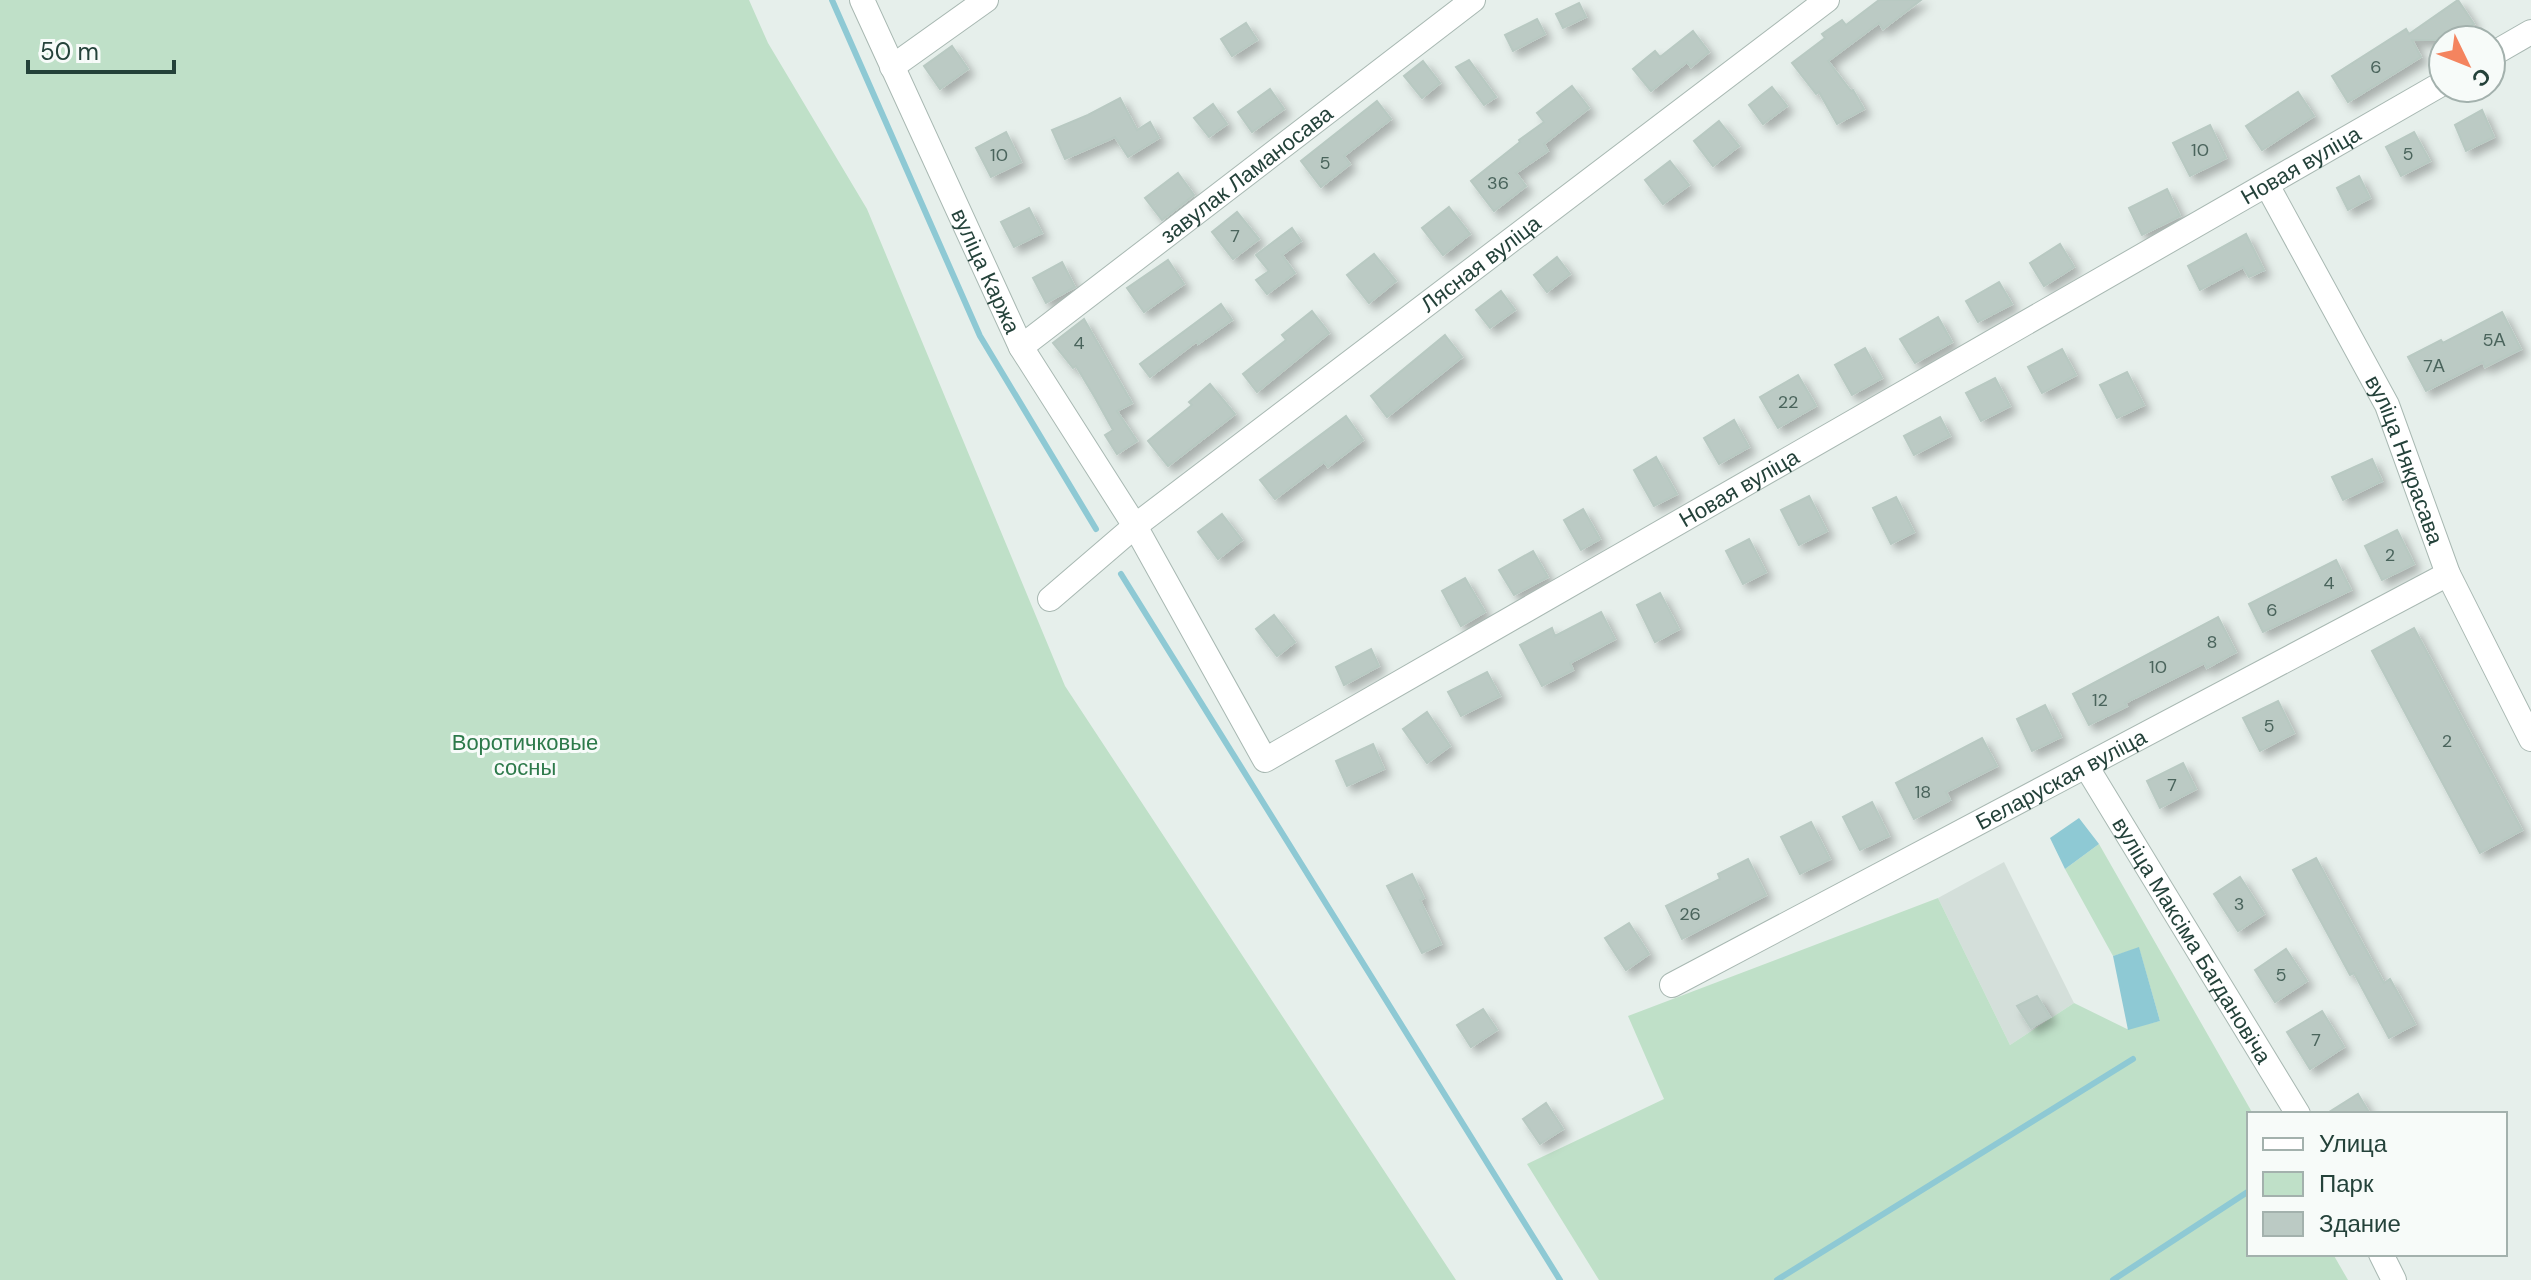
<svg xmlns="http://www.w3.org/2000/svg" width="2531" height="1280" viewBox="0 0 2531 1280" font-family="'DM Sans',sans-serif">
	<style>
		.built { fill: #d4dfda }
		.green { fill: #bfe0c8 }
		.water { fill: #8ec9d4 }
		.lines { fill: none; stroke-linecap: round; stroke-linejoin: round }
		.stream { stroke: #8ec9d4; stroke-width: 6 }
		.building { fill: #bbcac4; stroke: #b8c9c2; stroke-width: 2; filter: url(#shadow) }
		.minor-casing { stroke: #a8b8b2; stroke-width: 26 }
		.minor { stroke: #fff; stroke-width: 24 }
		.labels { text-anchor: middle; dominant-baseline: central; stroke-width: 6; stroke-linejoin: round; paint-order: stroke }
		.number-label { font-size: 18px; fill: #4a645c }
		.street-label { font-size: 22px; fill: #24423a; stroke: #f7fbf9 }
		.park-label { font-size: 22px; fill: #2d7a4b; stroke: #f7fbf9 }
	</style>
	<defs>
		<filter id="shadow"><feDropShadow dx="6" dy="6" stdDeviation="4" flood-color="#0004"/></filter>
	</defs>
	<rect width="100%" height="100%" fill="#e6efeb"/>
	<path class="built" d="M2004,862L2074,1003L2010,1045L1938,898Z"/>
	<path class="green" d="M0,0H749L768,43L867,209L1065,686L1456,1280H0Z
		M2099,844L2253,1114H2249V1254H2333L2348,1280H1599L1527,1164L1664,1099L1628,1016L1938,898L2010,1045L2074,1003L2127,1029L2160,1021L2139,948L2113,956L2065,869Z"/>
	<path class="water" d="M2079,818L2099,844L2065,869L2050,838Z
		M2139,947L2160,1021L2128,1030L2113,956Z"/>
	<g class="lines">
		<path class="stream" d="M832,0L980,336L1096,529
			M1121,574L1560,1280
			M1777,1280L2133,1059
			M2113,1280L2249,1191"/>
	</g>
	<path class="building" d="M1879,0H1921L1883,29L1879,23L1828,61L1851,91L1853,90L1864,109L1837,124L1819,92L1816,94L1792,63L1825,38L1822,34L1842,20L1846,25Z
		M2458,0L2474,24L2451,40H2412L2421,57L2348,102L2332,76L2406,29L2409,34Z
		M1579,3L1586,17L1563,28L1556,14Z
		M1537,19L1545,34L1513,51L1505,35Z
		M1246,23L1257,40L1232,56L1221,39Z
		M1693,31L1709,52L1691,67L1687,62L1651,91L1633,69L1655,51L1660,57Z
		M952,46L968,69L940,89L924,66Z
		M1469,60L1496,97L1484,105L1456,67Z
		M1423,61L1440,83L1422,98L1404,76Z
		M1572,86L1589,108L1544,144L1548,151L1516,173L1526,186L1494,211L1471,181L1520,142L1519,140L1544,122L1537,113Z
		M1772,87L1787,106L1763,124L1749,105Z
		M1270,89L1284,109L1252,132L1238,112Z
		M2298,92L2314,116L2262,150L2246,126Z
		M1120,98L1137,130L1150,122L1159,138L1128,157L1115,137L1065,159L1052,130L1088,115Z
		M1377,101L1391,119L1344,156L1350,164L1321,187L1301,161Z
		M1213,104L1227,124L1209,137L1194,118Z
		M2482,110L2494,137L2466,151L2455,125Z
		M1719,121L1739,146L1713,166L1694,141Z
		M2210,125L2226,158L2190,176L2173,143Z
		M1006,132L1021,162L991,177L976,148Z
		M2414,132L2430,161L2401,176L2386,147Z
		M1670,161L1689,185L1663,204L1645,180Z
		M1178,173L1194,195L1162,220L1145,198Z
		M2359,176L2370,198L2348,210L2337,188Z
		M2167,189L2180,216L2142,235L2129,208Z
		M1449,207L1470,234L1443,255L1422,228Z
		M1029,208L1042,233L1014,247L1001,222Z
		M1237,212L1259,239L1233,259L1212,232Z
		M1292,228L1301,241L1282,255L1295,273L1267,294L1256,280L1269,271L1256,255Z
		M2246,234L2264,270L2249,277L2243,267L2200,290L2188,266Z
		M2060,244L2074,267L2044,286L2030,263Z
		M1374,254L1396,281L1369,303L1347,275Z
		M1557,257L1570,274L1547,292L1534,275Z
		M1168,260L1184,284L1144,312L1127,288Z
		M1062,262L1075,287L1046,303L1033,278Z
		M1999,282L2012,304L1978,322L1966,301Z
		M1501,291L1515,310L1490,328L1476,310Z
		M1221,304L1232,320L1198,344L1197,341L1150,377L1140,364Z
		M1312,311L1329,333L1257,392L1243,374L1286,340L1282,335Z
		M2502,312L2521,349L2485,367L2483,362L2426,391L2408,357L2441,340L2443,343Z
		M1938,317L1952,342L1915,363L1900,339Z
		M1084,319L1132,403L1117,411L1137,441L1117,454L1105,435L1113,430L1094,396L1076,366L1073,368L1053,343Z
		M1445,335L1462,357L1387,417L1371,396Z
		M1865,348L1882,378L1852,395L1835,365Z
		M2062,349L2076,375L2042,393L2028,367Z
		M2127,372L2144,405L2117,418L2100,385Z
		M1798,375L1816,406L1778,428L1760,397Z
		M1995,378L2010,406L1981,421L1966,393Z
		M1210,384L1235,414L1168,466L1148,441L1192,405L1189,402Z
		M1346,416L1363,440L1328,467L1324,462L1275,499L1260,480Z
		M1940,417L1950,436L1914,455L1904,436Z
		M1734,420L1749,447L1719,464L1704,438Z
		M1656,457L1677,494L1654,506L1634,470Z
		M2372,459L2382,481L2343,500L2332,477Z
		M1809,496L1827,531L1799,545L1781,510Z
		M1896,497L1914,532L1891,544L1873,508Z
		M1583,509L1600,539L1581,550L1564,520Z
		M1222,514L1242,540L1218,559L1198,532Z
		M2397,530L2414,564L2382,580L2365,546Z
		M1749,539L1766,572L1743,584L1726,551Z
		M1533,551L1548,577L1514,595L1499,570Z
		M2336,560L2351,590L2263,632L2249,604Z
		M1465,578L1485,612L1461,626L1442,591Z
		M1660,593L1679,629L1655,642L1637,605Z
		M1601,612L1615,639L1570,663L1573,670L1542,686L1520,645L1552,628L1555,636Z
		M1274,615L1295,642L1277,656L1256,629Z
		M2218,617L2236,652L2207,668L2204,663L2125,703L2127,706L2089,725L2073,694Z
		M2414,628L2522,830L2480,853L2372,651Z
		M1371,649L1379,666L1344,685L1336,667Z
		M1487,672L1500,696L1461,716L1448,692Z
		M2278,701L2294,733L2260,751L2243,718Z
		M2045,705L2061,737L2032,751L2017,719Z
		M1427,712L1450,746L1427,763L1403,729Z
		M1982,738L1997,766L1946,792L1950,800L1914,819L1896,783Z
		M1373,744L1384,769L1347,786L1336,761Z
		M2183,763L2196,789L2160,808L2147,781Z
		M1872,802L1889,836L1860,850L1843,817Z
		M1811,822L1830,859L1800,874L1781,837Z
		M2316,858L2384,983L2390,979L2415,1024L2389,1038L2354,973L2350,975L2293,870Z
		M1748,859L1766,895L1682,939L1666,906L1720,879L1718,874Z
		M1412,874L1424,898L1420,900L1441,944L1422,953L1387,886Z
		M2240,877L2264,914L2238,931L2214,894Z
		M1629,923L1649,954L1626,970L1605,938Z
		M2286,949L2307,981L2275,1002L2255,970Z
		M2037,996L2050,1017L2031,1028L2017,1006Z
		M1483,1009L1497,1030L1471,1047L1457,1025Z
		M2322,1011L2344,1047L2310,1069L2287,1032Z
		M2358,1094L2370,1114H2326Z
		M1546,1103L1563,1129L1540,1144L1523,1119Z"/>
	<g class="lines">
		<defs>
			<g id="minor">
				<path id="s1" d="M862,0L1021,347L1135,526L1265,760L2443,83"/>
				<path d="M2491,55L2531,32"/>
				<path d="M892,67L986,0"/>
				<path id="s2" d="M2267,185L2387,405L2448,574L2531,739"/>
				<path id="s3" d="M1021,347L1473,0"/>
				<path id="s4" d="M1050,599L1135,526L1827,0"/>
				<path id="s5" d="M2086,766L2298,1114"/>
				<path id="s6" d="M1672,985L2448,574"/>
				<path d="M2381,1254L2394,1280"/>
			</g>
		</defs>
		<use href="#minor" class="minor-casing"/>
		<use href="#minor" class="minor"/>
	</g>
	<g class="labels">
		<g class="number-label">
			<text x="2376" y="67">6</text>
			<text x="2200" y="150">10</text>
			<text x="2408" y="154">5</text>
			<text x="999" y="155">10</text>
			<text x="1325" y="163">5</text>
			<text x="1498" y="183">36</text>
			<text x="1235" y="236">7</text>
			<text x="2494" y="340">5А</text>
			<text x="1079" y="343">4</text>
			<text x="2434" y="366">7А</text>
			<text x="1788" y="402">22</text>
			<text x="2390" y="555">2</text>
			<text x="2329" y="583">4</text>
			<text x="2272" y="610">6</text>
			<text x="2212" y="642">8</text>
			<text x="2158" y="667">10</text>
			<text x="2100" y="700">12</text>
			<text x="2269" y="726">5</text>
			<text x="2447" y="741">2</text>
			<text x="2172" y="785">7</text>
			<text x="1923" y="792">18</text>
			<text x="2239" y="904">3</text>
			<text x="1690" y="914">26</text>
			<text x="2281" y="975">5</text>
			<text x="2316" y="1040">7</text>
		</g>
		<g class="street-label">
			<text stroke="none"><textPath href="#s1" startOffset="2056">Новая вуліца</textPath></text>
			<text stroke="none"><textPath href="#s3" startOffset="284">завулак Ламаносава</textPath></text>
			<text stroke="none"><textPath href="#s4" startOffset="546">Лясная вуліца</textPath></text>
			<text stroke="none"><textPath href="#s1" startOffset="298">вуліца Каржа</textPath></text>
			<text stroke="none"><textPath href="#s2" startOffset="308">вуліца Някрасава</textPath></text>
			<text stroke="none"><textPath href="#s1" startOffset="1408">Новая вуліца</textPath></text>
			<text stroke="none"><textPath href="#s6" startOffset="440">Беларуская вуліца</textPath></text>
			<text stroke="none"><textPath href="#s5" startOffset="204">вуліца Максіма Багдановіча</textPath></text>
		</g>
		<g class="park-label">
			<text x="525" y="742">Воротичковые<tspan x="525" dy="25">сосны</tspan></text>
		</g>
	</g>
	<rect x="2247" y="1112" width="260" height="144" fill="#f7fbf9" stroke="#a3b1ad" stroke-width="2"/>
	<rect x="2263" y="1138" width="40" height="12" fill="#ffffff" stroke="#a3b1ad" stroke-width="2"/>
	<text x="2319" y="1152" font-size="24" fill="#24423a">Улица</text>
	<rect x="2263" y="1172" width="40" height="24" fill="#bfe0c8" stroke="#a3b1ad" stroke-width="2"/>
	<text x="2319" y="1192" font-size="24" fill="#24423a">Парк</text>
	<rect x="2263" y="1212" width="40" height="24" fill="#bbcac4" stroke="#a3b1ad" stroke-width="2"/>
	<text x="2319" y="1232" font-size="24" fill="#24423a">Здание</text>
	<g transform="translate(2467 64) rotate(133)"><circle r="38" fill="#f7fbf9" stroke="#a3b1ad" stroke-width="2"/>
	<path d="M0-6L14 30L0 20L-14 30Z" fill="#f4845f"/>
	<text y="-12" font-size="22" font-weight="bold" text-anchor="middle" fill="#24423a">С</text>
	</g>
	<path d="M28 60v12h146v-12" fill="none" stroke="#24423a" stroke-width="4"/>
	<text x="40" y="60" font-size="24" fill="#24423a" stroke="#f7fbf9" stroke-width="6" paint-order="stroke">50 m</text>
</svg>
